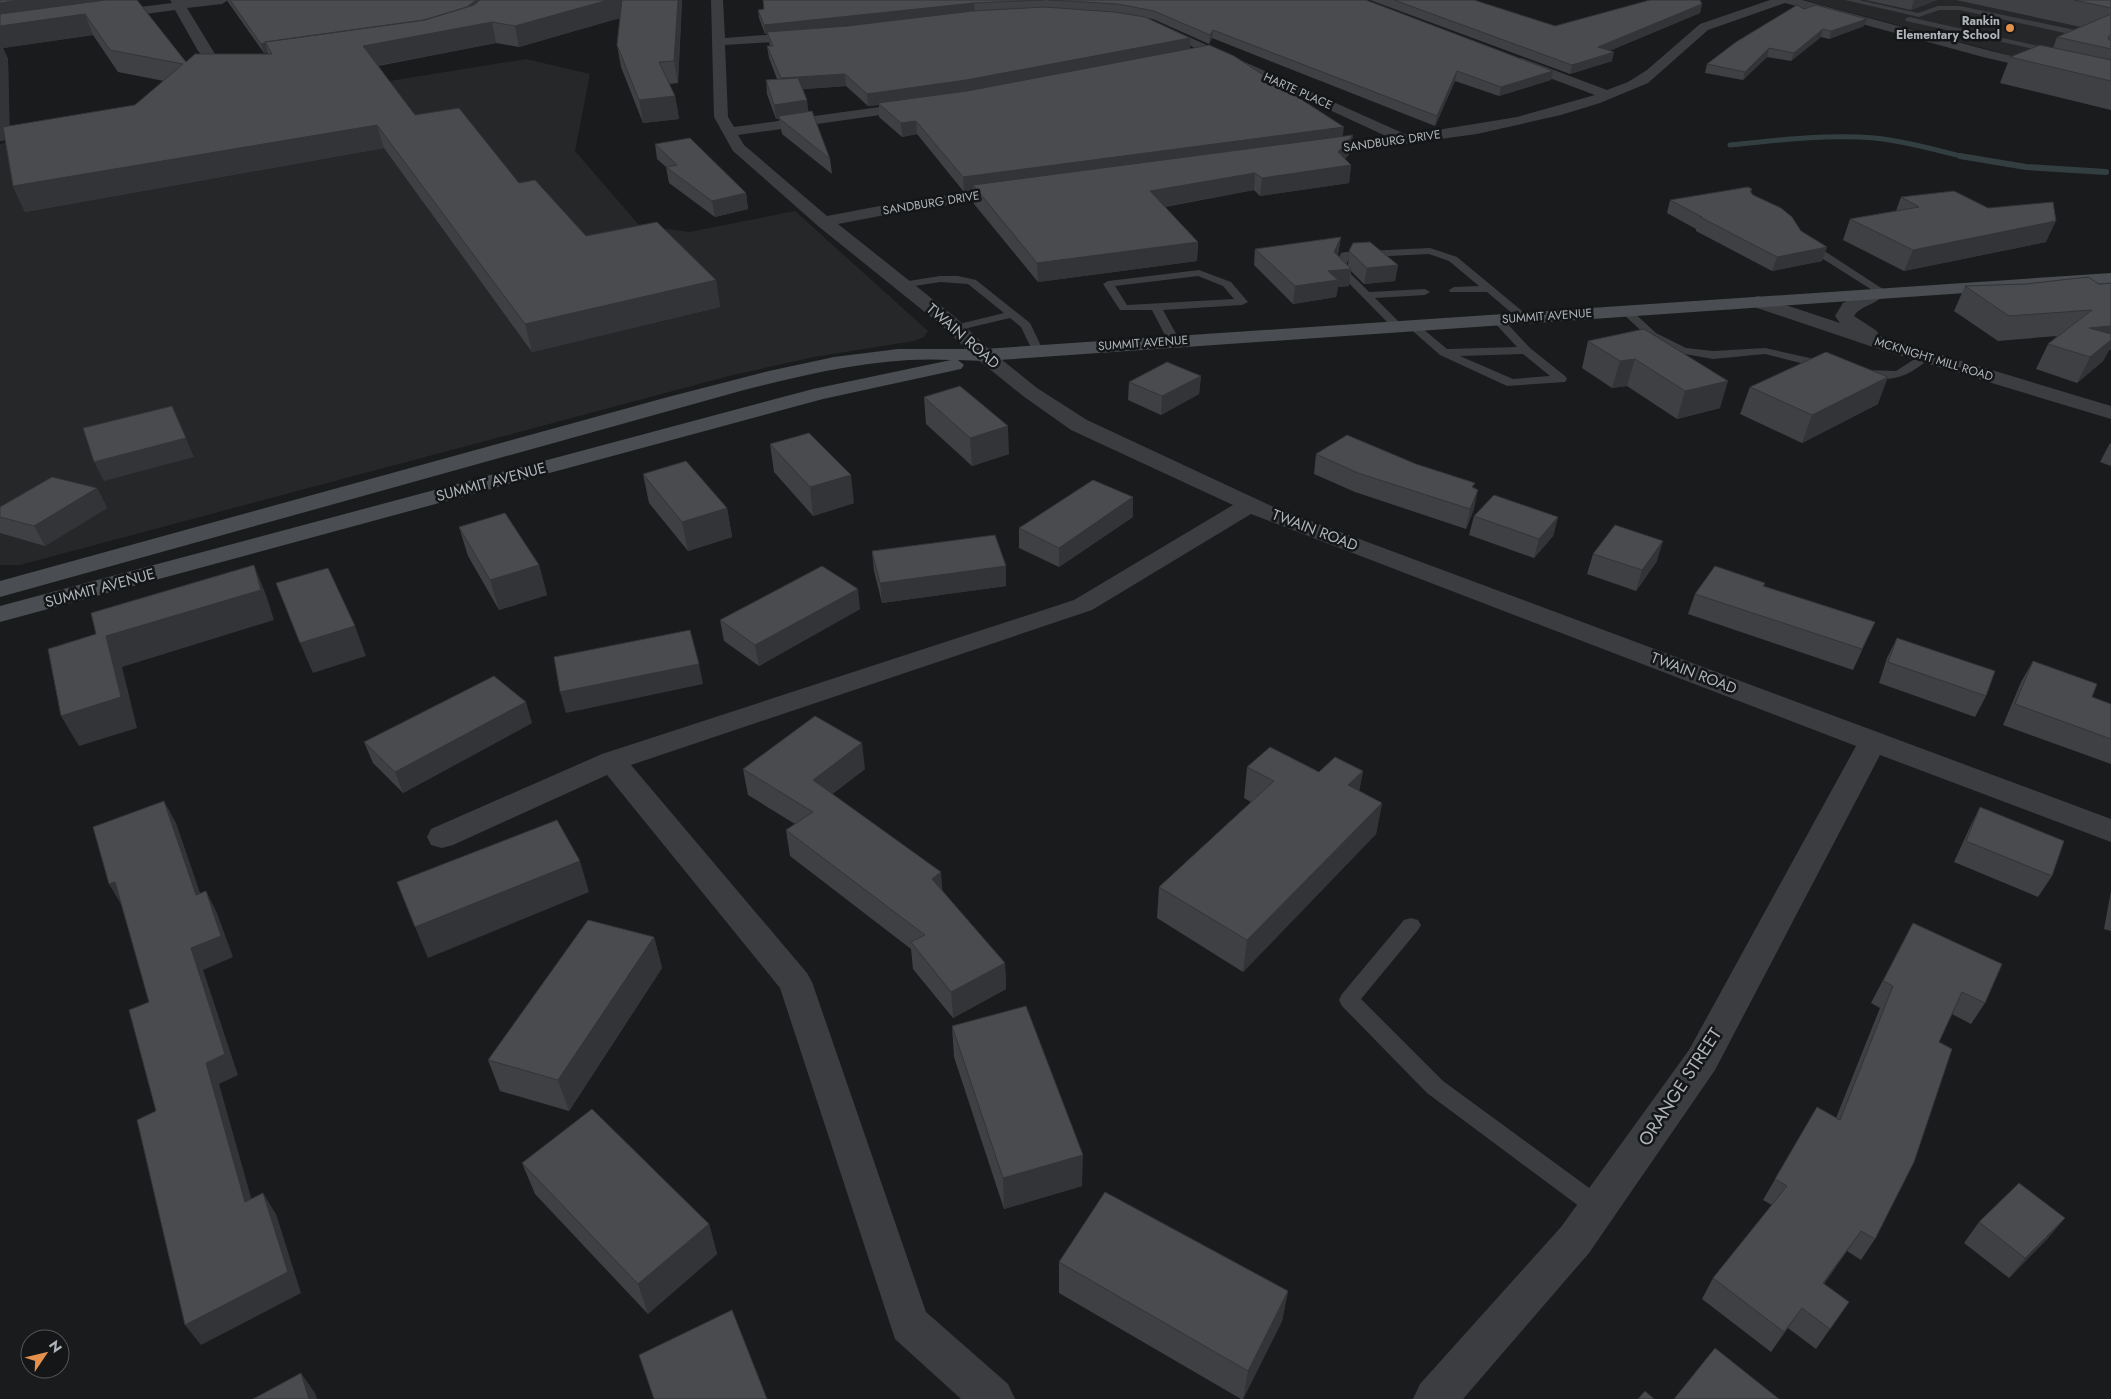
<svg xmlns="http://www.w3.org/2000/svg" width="2111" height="1399" viewBox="0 0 2111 1399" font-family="Jost,sans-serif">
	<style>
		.built { fill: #262729 }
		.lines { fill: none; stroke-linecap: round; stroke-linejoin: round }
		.stream-far1 { stroke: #333e41; stroke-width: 5 }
		.stream { stroke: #333e41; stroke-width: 6 }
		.service { fill: #3c3d41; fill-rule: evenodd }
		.minor { fill: #3c3d41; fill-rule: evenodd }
		.tertiary { fill: #3c3d41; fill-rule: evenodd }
		.secondary { fill: #4a4d51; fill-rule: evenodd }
		.wall { fill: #3f4043; fill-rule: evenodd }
		.shaded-wall { fill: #333437 }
		.building { fill: #494b4e; stroke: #333437 }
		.poi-dot { fill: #e3914c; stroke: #151617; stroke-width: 2 }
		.labels { text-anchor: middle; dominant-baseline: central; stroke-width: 5; stroke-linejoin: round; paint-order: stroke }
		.far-poi-label { font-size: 12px; font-weight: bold; fill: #aeb4ba; stroke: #151617; text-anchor: end }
		.far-street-label { font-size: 12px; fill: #aeb4ba; stroke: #151617 }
		.street-label { font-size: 15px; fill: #aeb4ba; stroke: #151617 }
		.near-street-label { font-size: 18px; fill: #aeb4ba; stroke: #151617 }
	</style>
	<rect width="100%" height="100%" fill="#1a1b1c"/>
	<path class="built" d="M1804,0H2111V78L2013,56Z
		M526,59L590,74L575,151L639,225L689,232L795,211L928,331L924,337L914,341L814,357L729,376L20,565H0V144Z"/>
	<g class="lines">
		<path class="stream-far1" d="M1730,145C1778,140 1827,134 1875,138C1906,141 1935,150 1965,157"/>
		<path class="stream" d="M1960,156L2026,167L2106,172"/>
		<path class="service" d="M1845,0H1859L1918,13L1938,6H1960L2075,30L2084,39L2072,44L2068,42L2075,38L2069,34L1960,10H1939L1919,17Z
			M1909,17L2052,49L2056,51L2052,53L1906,21L1905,19Z
			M1805,240L1809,241L1889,293L1884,296L1880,295L1801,245L1800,243Z
			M1430,248L1457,257L1528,316V320H1520L1487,292H1450L1449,290L1454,287L1479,286L1449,261L1429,254L1349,258L1345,268L1369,292L1425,289L1430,292L1425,295L1375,298L1403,326L1397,329L1393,328L1334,268L1341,253L1345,252Z
			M1199,270L1231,282L1248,302L1242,305L1163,310L1180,341L1174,344L1168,341L1152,310H1120L1103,284L1108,281ZM1198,276L1223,286L1234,299L1127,305L1115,286Z
			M940,276H958L976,280L1030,323L1043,350L1041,352H1033L1021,327L1010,318L955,331L951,330V326L1004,313L968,284L940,282L902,288L897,285L902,282Z
			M1626,308L1630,309L1656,333L1686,348L1713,351L1765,348L1832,363L1834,366L1828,370L1765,354L1713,359L1679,353L1648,337L1622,313L1620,311Z
			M1498,317L1502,318L1530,348L1565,376L1567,379L1565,382L1507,386L1440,355L1406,325L1408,323H1416L1447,349L1517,347L1492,320ZM1523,354L1550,376L1513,379L1460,356Z
			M1924,353L1928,355V359C1910,377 1888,383 1863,377L1861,374L1867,370L1896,371Z
			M1411,918L1418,920L1421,925L1418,930L1361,999L1443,1081L1607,1201L1610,1208L1607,1215L1599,1218L1591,1215L1427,1093L1342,1006L1339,1000L1342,994L1404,920Z"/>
		<path class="minor" d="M170,0H228L222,4L187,8L215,54L249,59L251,62L249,65L206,60L198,51L175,10L108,19L102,15L108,11L172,3Z
			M711,0H723L725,38L804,32L810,36L804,40L725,45L728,117L734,127L916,102L923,106L916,110L738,135L744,145L827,216L901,202L1010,186L1016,188L1018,191L1016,194L1010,196L901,212L838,224L955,317L991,351L1037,388L1087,420L1276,508L2111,819V842L1880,755L1715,1070L1589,1253L1463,1399H1413L1420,1384L1561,1227L1689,1050L1856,746L1251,514L1092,610L631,765L807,973L812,982L926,1312L1008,1384L1015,1399H961L895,1339L780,988L607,775L453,845L442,848L431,845L427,837L431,829L602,754L1074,600L1233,505L1071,430L1023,396L977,359L941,325L818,226L733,151L714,117Z
			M1770,0H1802L1991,51L2111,79V87L1983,57L1785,3L1708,30L1648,83L1600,103L1561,115L1477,134L1315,156L1310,154L1307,151L1310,148L1388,137L1150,27L1152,24H1160L1407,135L1517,117L1595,95L1512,64L1510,61L1512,58H1522L1607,90L1628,82L1647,70L1700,24Z"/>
		<path class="tertiary" d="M1875,288L1882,290L1884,294C1877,305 1861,305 1854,316L1877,331L1879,336L2111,406V419L1879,349L1751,306L1749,302L1751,298L1758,296L1840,323L1835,316L1843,303Z"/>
		<path class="secondary" d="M2111,273V283L984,361L958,360L964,365L961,369L823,399L0,622V606L813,389L951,360C881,356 812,373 744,390L0,597V581L668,397L769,371L834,357L898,349H984Z"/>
	</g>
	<path class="wall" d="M0,0H137L186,62L268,54V53H264L228,2L227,0H682L678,83L669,84L675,96L679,119L643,123L621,67L617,45L620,18L519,47L496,43L378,66L415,115L519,183L586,236L716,280L720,307L532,352L384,148L25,212L13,186L5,140L0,141ZM93,35L118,72L164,81L135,105L9,126L8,59L3,48Z
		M763,0H1366L1553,71L1551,80L1499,96L1455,81L1435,126L1212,38L1209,44L1153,19L1146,18L1190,38V48L1343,136L1351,152L1345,159L1351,165L1349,183L1260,196L1254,190L1165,207L1198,242L1197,261L1038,282L974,204L973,190L964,192L917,134L902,137L879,117V105L868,106L846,86L803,89L808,112L830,159L832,174L782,134L779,119H776L767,94L766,80L777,79L769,58L767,46H770L767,33L765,34L759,18L758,10L764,9ZM913,18L847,26L803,30Z
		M1370,0H1474L1555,26L1702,4L1700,13L1609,51L1612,61L1570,74Z
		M1865,0H1937L1911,10Z
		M1956,0H2111V110L2000,83L2010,57L2053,48L2057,37L2081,27Z
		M1804,9L1864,26L1829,39L1821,37L1791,61L1767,57L1743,80L1705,73L1707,64Z
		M655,144L746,193L748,209L715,217L669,183L666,167L657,159Z
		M1752,189L1751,193L1753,195L1801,231L1827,247L1822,261L1772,271L1696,231V229L1667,213L1670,200Z
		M1901,197L2046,242L1904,271L1843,240L1850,219L1896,211Z
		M1341,237L1338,255L1348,265L1349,251L1398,265L1395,281L1364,284L1351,271L1349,286L1338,287L1336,297L1293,304L1254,265L1255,249Z
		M2088,277L2109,350L2103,361L2077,383L2036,369L2048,344L2057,336L1998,341L1954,311L1965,286L2026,284Z
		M1644,329L1720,408L1677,419L1627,386L1612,388L1582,368L1588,341Z
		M1201,376L1199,394L1161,415L1128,400L1129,382Z
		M1750,387L1878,404L1802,443L1740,414Z
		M924,397L1009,454L972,466L926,424Z
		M2110,443L2111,444V466L2100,462Z
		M770,444L854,503L813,516L774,472Z
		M1316,454L1474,488V509L1466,529L1355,492L1314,474Z
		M643,474L727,508L732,537L688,551L649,503Z
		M97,488L107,508L45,546L0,533V507Z
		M1474,516L1558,517L1553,536L1534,558L1469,535Z
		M1133,517L1059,567L1019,548V528Z
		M459,527L539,565L547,595L499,610L468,556Z
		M872,551L1006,586L882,603L874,571Z
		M1593,554L1657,561L1636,591L1587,574Z
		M1765,583L1764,586L1875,622L1853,670L1688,614L1695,594Z
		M860,609L759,666L724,641L720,620Z
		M1897,638L1986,696L1975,717L1879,683L1887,658Z
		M2033,661L2092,697L2111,704V764L2003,725L2021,682Z
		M532,723L403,793L373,763L364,742Z
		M1247,767L1319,772L1363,771L1359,791L1382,803L1376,834L1243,972L1157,918L1159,887L1251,802L1244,798Z
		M743,769H865L832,794L942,890L1005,963L1006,989L953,1018L913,969L911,949L790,856L786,830L795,824L748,795Z
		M1980,807L2052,876L2038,897L1954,862L1969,829Z
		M2111,891V931L2104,929Z
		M1913,923L1985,1003L1971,1024L1952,1014L1939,1042L1875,1239L1861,1260L1847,1251L1824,1284L1849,1302L1816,1349L1788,1328L1771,1352L1702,1299L1713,1278L1772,1205L1763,1200L1817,1107L1836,1118L1880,1008L1871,1003Z
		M654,937L662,968L569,1111L500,1091L488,1060Z
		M952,1026L1082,1186L1004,1209L954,1057Z
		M522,1163L709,1224L717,1254L648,1314L535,1194Z
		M2065,1218L2048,1238L2009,1278L1964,1243L1979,1222Z
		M1059,1262L1288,1291L1282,1321L1243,1399H1241L1059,1293Z"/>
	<path class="shaded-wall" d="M20,0H132L0,24V3Z
		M476,0H489L424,30Z
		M608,0H623L626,16L519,47L515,26Z
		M678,0H682L678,83L674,61Z
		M1914,0H1937L1911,10Z
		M974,3L975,12L765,34L764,25Z
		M1702,4L1700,13L1596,56L1598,47Z
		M85,14L93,35L3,48L8,59L10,139L0,141V26Z
		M1867,19L1864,26L1829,39L1831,31Z
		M492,22L496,43L369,67L363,46Z
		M1823,29L1821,37L1791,61L1794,53Z
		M1213,30L1212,38L1209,44L1210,35Z
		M1190,38V49L967,92L878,103L879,105L868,106L867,94Z
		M265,43L268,53H264L261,44Z
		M1769,48L1767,57L1743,80L1745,72Z
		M1614,52L1612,61L1570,74L1572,65Z
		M1457,71L1455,81L1435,126L1437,116Z
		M1553,71L1551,80L1499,96L1501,87Z
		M845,74L846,86L782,91L781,78Z
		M675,96L679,119L643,123L639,100Z
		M807,100L809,115L779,116V119H776L774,105Z
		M916,121L917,134L902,137L901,123Z
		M377,125L384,148L25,212L13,186Z
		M1344,127L1342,141L973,185V190L964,192L963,177Z
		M1353,135L1351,152L1338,167L1351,165L1349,183L1260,196L1262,178L1338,152Z
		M1255,173L1254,190L1150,209V191Z
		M746,193L748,209L715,217L712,201Z
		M2056,221L2046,242L1904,271L1913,250Z
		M1341,237L1338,254L1332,268L1334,252Z
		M1198,242L1197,261L1038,282L1037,263Z
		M1827,247L1822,261L1772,271L1777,257Z
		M1398,265L1395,281L1364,284L1367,268Z
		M1351,269L1349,286L1338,287L1336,297L1293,304L1295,286L1328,271Z
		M716,280L720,307L532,352L525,324Z
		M2111,326V350H2109L2103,361L2077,383L2090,357L2089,328Z
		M1635,359L1627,386L1612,388L1620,361Z
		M1201,376L1199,394L1161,415L1162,396Z
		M1888,377L1878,404L1802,443L1812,415Z
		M1728,381L1720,408L1677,419L1685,391Z
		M172,406L194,457L104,481L94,462Z
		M1008,426L1009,454L972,466L970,438Z
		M851,475L854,503L813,516L810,487Z
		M97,488L107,508L45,546L34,526Z
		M1478,490L1474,509L1466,529L1470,509Z
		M1133,497V517L1059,567V548Z
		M727,508L732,537L688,551L682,522Z
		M1558,517L1553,536L1534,558L1539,539Z
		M1663,541L1657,561L1636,591L1642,570Z
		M254,565L266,595L274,620L122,667L137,728L79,746L61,716L106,636Z
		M539,565L547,595L499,610L490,580Z
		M1006,566V586L882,603L880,583Z
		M858,589L860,609L759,666L755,645Z
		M355,626L366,656L313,673L300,643Z
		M699,664L703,684L566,713L560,692Z
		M526,702L532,723L403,793L395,772Z
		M862,743L865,769L817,806L813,780Z
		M1363,771L1357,802L1348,785Z
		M164,801L176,823L208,916L196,895Z
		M1382,803L1376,834L1243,972L1247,940Z
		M580,861L589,892L428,958L415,927Z
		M941,872L943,898L932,879Z
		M115,882L122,906L109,884Z
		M206,891L217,913L233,957L203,970L238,1075L219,1084L258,1222L245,1202L206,1063L191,948Z
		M654,937L662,968L569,1111L558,1080Z
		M1005,963L1006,989L953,1018L951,992Z
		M1083,1155L1082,1186L1004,1209L1003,1178Z
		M263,1193L276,1214L301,1293L201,1345L185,1325Z
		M2065,1218L2048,1238L2009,1278L2025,1258Z
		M709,1224L717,1254L648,1314L638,1284Z
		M1861,1231L1847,1251L1809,1304L1823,1283Z
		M1288,1291L1282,1321L1243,1399L1248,1371Z
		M1802,1308L1788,1328L1771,1352L1784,1332Z
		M301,1373L315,1393L317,1399H309Z"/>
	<path class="building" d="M0,0H20L0,3Z
		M106,0H137L186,62L195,54H272L265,42L425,20L474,5L480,0H608L515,26L492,22L363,46L415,115L459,108L519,183L535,180L586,236L657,222L716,280L525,324L377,125L13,186L3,127L135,105L183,64L110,50L85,14L0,26V14Z
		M230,0H476L467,7L424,20L265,42V43L261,44Z
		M622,0H678L674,61L659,62L675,96L639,100L617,45Z
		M763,0H1044L974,3L764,25L758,10L764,9Z
		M1048,0H1366L1553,71L1501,87L1457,71L1437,116L1213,30L1210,35L1154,11L1118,4Z
		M1394,0H1474L1555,26L1650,0H1700L1702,4L1598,47L1614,52L1572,65Z
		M2074,0H2111V8Z
		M1797,5L1804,9L1816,5L1867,19L1831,31L1823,29L1794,53L1769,48L1745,72L1707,64L1736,42Z
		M1044,7L1114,12L1145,17L1190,38L966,80L867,94L845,74L781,78L767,46H773L767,32L847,26L973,11Z
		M2111,14V35L2108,37L2109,40H2111V49L2057,37Z
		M1209,45L1234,56L1344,127L963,177L916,121L901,123L878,103L967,91Z
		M2040,45L2111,60V81L2010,57Z
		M798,78L807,100L774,105L766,80Z
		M812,111L830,159L780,119L779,116Z
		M1353,135L1338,152L1351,165L1262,178L1255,173L1150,191L1198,242L1037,263L973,185Z
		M690,138L746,193L712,201L666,167L677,165L655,144Z
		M1748,187L1752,189L1750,191L1753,195L1781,208L1792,217L1801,231L1827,247L1777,257L1700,217H1702L1670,200Z
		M1954,191L1988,208L2053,202L2056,221L1913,250L1850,219L1919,207L1901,197Z
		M1341,237L1334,252L1351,269L1328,271L1338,280L1295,286L1255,249Z
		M1370,242L1398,265L1367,268L1349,251L1353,243Z
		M2088,277L2099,284L2111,283V326L2089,328L2111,334V340L2090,357L2048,344L2092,310L2009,316L1965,286L2026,284Z
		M1644,329L1728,381L1685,391L1635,359L1620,361L1588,341Z
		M1826,352L1888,377L1812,415L1750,387Z
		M1167,362L1201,376L1162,396L1129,382Z
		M960,386L1008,426L970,438L924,397Z
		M172,406L186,438L94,462L83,428Z
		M809,433L851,475L810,487L770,444Z
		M1347,435L1416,464L1475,483L1472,487L1478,490L1470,509L1358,473L1316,454Z
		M686,461L727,508L682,522L643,474Z
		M52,477L97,488L34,526L0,517V507Z
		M1093,480L1133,497L1059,548L1019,528Z
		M1494,495L1558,517L1539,539L1474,516Z
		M505,513L539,565L490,580L459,527Z
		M1615,525L1663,541L1642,570L1593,554Z
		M995,535L1006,566L880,583L872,551Z
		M254,565L261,590L106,636L121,697L61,716L48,649L96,634L91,613Z
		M822,566L858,589L755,645L720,620Z
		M1715,566L1765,583L1763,586L1875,622L1862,649L1695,594Z
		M328,568L355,626L300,643L276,583Z
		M690,630L699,664L560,692L554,657Z
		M1897,638L1995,671L1986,696L1888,662Z
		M2033,661L2097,684L2092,697L2111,704V739L2015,704Z
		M494,676L526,702L395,772L364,742Z
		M815,716L862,743L813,780L941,872L932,879L1005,963L951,992L911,942L925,935L786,830L813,812L743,769Z
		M1270,747L1319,772L1335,757L1363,771L1348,785L1382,803L1247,940L1159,887L1274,781L1247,767Z
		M164,801L196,895L206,891L221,936L191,948L225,1054L206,1063L245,1202L263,1193L288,1272L185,1325L137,1120L156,1111L129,1010L149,1002L115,882L109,884L93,827Z
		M1980,807L2064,841L2052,876L1966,841Z
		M557,820L580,861L415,927L397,882Z
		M588,920L654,937L558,1080L488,1060Z
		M1913,923L2002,964L1985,1003L1962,992L1939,1042L1952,1049L1914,1162L1875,1239L1861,1231L1823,1283L1849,1302L1830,1329L1802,1308L1784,1332L1713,1278L1787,1186L1775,1179L1817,1107L1840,1120L1893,986L1883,981Z
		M1026,1006L1083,1155L1003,1178L952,1026Z
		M592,1109L709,1224L638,1284L522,1163Z
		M2019,1183L2065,1218L2025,1258L1979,1222Z
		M1105,1192L1288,1291L1248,1371L1059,1262Z
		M732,1310L767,1399H654L639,1355Z
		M1715,1348L1779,1399H1674Z
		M301,1373L309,1399H253Z
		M1645,1391L1654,1399H1638Z"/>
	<circle class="poi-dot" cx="2010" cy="28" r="5"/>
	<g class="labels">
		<g class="far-poi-label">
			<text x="2000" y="21">Rankin<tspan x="2000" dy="14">Elementary School</tspan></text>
		</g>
		<g class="far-street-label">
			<text transform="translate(1298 91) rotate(24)">HARTE PLACE</text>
			<text transform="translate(1392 141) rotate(-8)">SANDBURG DRIVE</text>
			<text transform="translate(931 203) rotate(-9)">SANDBURG DRIVE</text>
			<text transform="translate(1547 316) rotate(-4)">SUMMIT AVENUE</text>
			<text transform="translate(1143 343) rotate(-4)">SUMMIT AVENUE</text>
			<text transform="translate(1934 359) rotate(17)">MCKNIGHT MILL ROAD</text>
		</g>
		<g class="street-label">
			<text transform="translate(963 336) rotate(41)">TWAIN ROAD</text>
			<text transform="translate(491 482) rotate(-15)">SUMMIT AVENUE</text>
			<text transform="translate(1315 530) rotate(21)">TWAIN ROAD</text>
			<text transform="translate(100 588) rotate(-15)">SUMMIT AVENUE</text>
			<text transform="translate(1694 673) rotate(21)">TWAIN ROAD</text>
		</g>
		<g class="near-street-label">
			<text transform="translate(1680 1087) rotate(-57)">ORANGE STREET</text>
		</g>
	</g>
	<g transform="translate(45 1354) rotate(55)"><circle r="24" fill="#151617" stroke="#525558"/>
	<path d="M0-4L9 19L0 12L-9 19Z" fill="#e3914c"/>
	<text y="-8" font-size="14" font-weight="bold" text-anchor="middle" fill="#aeb4ba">N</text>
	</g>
</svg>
